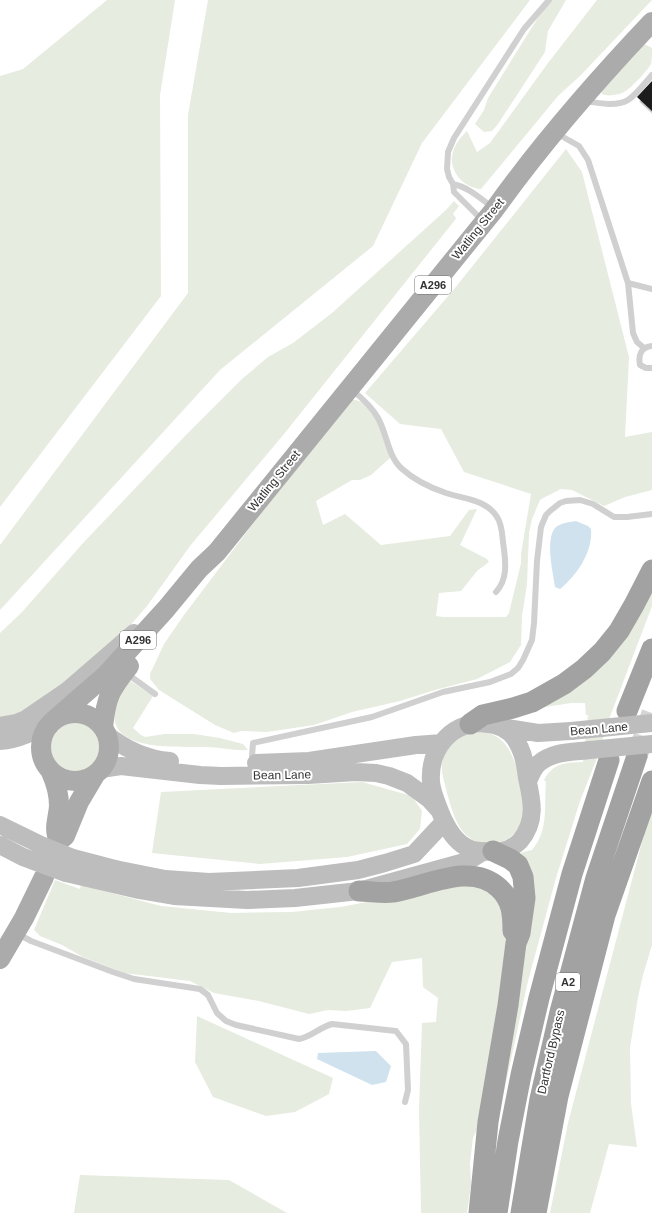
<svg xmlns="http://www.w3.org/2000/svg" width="652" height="1213" viewBox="0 0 652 1213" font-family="Arial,sans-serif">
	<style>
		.green { fill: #e6ecdf }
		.water { fill: #cfe2ee }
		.building { fill: #1a1a1a; filter: url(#shadow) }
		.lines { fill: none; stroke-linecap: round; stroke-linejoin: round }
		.trunk-tunnel { stroke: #d6d6d6; stroke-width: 21; stroke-dasharray: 21 10; stroke-linecap: butt }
		.service { stroke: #d0d0d0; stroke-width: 6 }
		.secondary { stroke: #bdbdbd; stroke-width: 18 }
		.primary { stroke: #ababab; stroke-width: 20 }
		.trunk { stroke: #a2a2a2; stroke-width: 21 }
		.secondary-bridge { stroke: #bdbdbd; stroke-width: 18 }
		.labels { text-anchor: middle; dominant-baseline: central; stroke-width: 4; stroke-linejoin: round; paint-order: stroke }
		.shield { fill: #fff; stroke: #707070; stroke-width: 1 }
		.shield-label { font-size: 11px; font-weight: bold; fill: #333 }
		.street-label { font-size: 12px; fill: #333; stroke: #fff }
	</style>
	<defs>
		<filter id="shadow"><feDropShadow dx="2.5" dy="4.5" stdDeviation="0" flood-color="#0004"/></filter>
	</defs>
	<rect width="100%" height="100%" fill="#fff"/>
	<path class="green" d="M107,0H175L160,95L161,296L0,507V76L23,69Z
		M208,0H530L422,143L373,246L220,370L0,610V545L188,293V115Z
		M549,0H566L548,31L545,52L498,124L492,131L484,132L475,124L484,110L488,98Z
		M597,0H652L580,76L558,96L481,189C462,188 446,168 454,149C456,143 462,136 467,131L477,152L490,143L548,63Z
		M644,44L652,48C652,53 652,60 651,64C647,71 633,86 627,90C621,95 608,97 602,94L601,90Z
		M566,149L582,172L629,357L625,437L652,432V490L625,497L604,506L572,490L561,489L543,498L540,500L532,519L529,533L527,584L522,616L521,645L510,662L477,679L435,690L400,701L352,712L314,725L267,732L241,731L234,733L215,725L159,690L150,679V674L164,644L184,615L277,492L350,400C374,397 384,440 391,457L371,475L360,480H352L316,501L323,525L345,514L381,545L450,536L469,510L477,509L460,545L487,559L489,562L477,571L461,591L439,593L436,616L443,617H506L509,613L521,563V554L531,494L464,472L441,429L400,424L365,393L455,288Z
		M454,201L459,206L453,214L456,218L455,220L284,434L190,546L147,606L128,628L66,682L26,709L13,716L0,719V633L22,612L84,542L185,436L242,379L268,357L293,343L332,313L446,210Z
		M652,585V606L608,722L597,758L580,801L556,878L528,981L503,1096L518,855L523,852L532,850C549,831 544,805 546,782L544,780C554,762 565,763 583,762L588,715H586L585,703H571L539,708Z
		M129,680L153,696L133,728L141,735L145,737L165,734H194L220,738L243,744L248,750C234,751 219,747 205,747C180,746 107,753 115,710C119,694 119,693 129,680Z
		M49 747a25 25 0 1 1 50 0a25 25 0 1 1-50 0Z
		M474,731C485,732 494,733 502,741C517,754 528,802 522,821C519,831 509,840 499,843C493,845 487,845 481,843C458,837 453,813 447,793C445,783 441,774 442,763C443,756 449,745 455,740C459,736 468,734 474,731Z
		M362,782L412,796L422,811L420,829L407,844L347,857L260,864L152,853L161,792Z
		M652,804V945L643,975L638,997L630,1048L631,1104L637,1147L609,1144L590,1213H550L568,1123Z
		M55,880L80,889L81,885L161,906L231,913L292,912L340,907L471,883L499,899L507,941L480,1123L473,1138L470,1163L471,1185L467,1213H421L419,1110L422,1023L436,1022L438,998L423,987L422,958L392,962L370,1008L346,1011L328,1010L309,1014L259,1001L214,993L190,981L124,973L83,957L62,945L40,936L34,930Z
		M197,1016L333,1078L329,1094L295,1112L266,1116L213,1097L195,1062Z
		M80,1175L229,1180L287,1213H74Z"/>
	<path class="water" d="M576,521L588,526L591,529C593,552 577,575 560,589L555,587C553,572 545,541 555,528C560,523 570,522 576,521Z
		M376,1051L391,1066L386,1082L372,1085L317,1059L318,1053Z"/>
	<path class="building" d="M652,81V111L637,97Z"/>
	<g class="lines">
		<path class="trunk-tunnel" d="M637,756L652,713"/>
		<path class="service" d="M585,101C597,103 617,107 628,100C637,94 645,83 652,75
			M556,133L579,146L588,160L628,283L652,289
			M453,184C468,187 480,198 492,207
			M482,220L454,192L453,184L449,177L447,169L448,152L454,138L524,29L549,0
			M628,283L633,333L637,342L644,348
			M652,346C641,347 638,355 640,365L646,368H652
			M352,390C362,398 372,407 378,418C387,434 388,456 401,468C413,479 431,488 446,493C463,499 486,499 497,517C503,525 502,539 504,549C506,565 507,580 496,592
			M126,673L155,694
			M254,763L252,756L253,743L372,717L443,692L490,682L511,674L518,668L523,660L532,640L534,623L537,561L541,527L546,515L550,511L560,503L566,501L580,500L593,504L614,517H627L652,514
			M18,934L31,941L113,972L134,979L200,989L208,995L217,1013L226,1021L236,1025L299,1039C311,1037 320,1027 332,1024L396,1031L406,1044L408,1090L405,1102"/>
		<path class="secondary" d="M479,723C490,724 501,725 510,733C522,745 525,761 527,778C532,800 537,821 520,841C515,846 509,850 502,851C490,852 476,853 466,847C453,840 446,826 441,814C437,803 432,793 431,782C429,751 448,725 479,723Z
			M0,726L16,723L26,719L67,691L134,633
			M502,727L538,733L571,731
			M106,734C125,749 145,759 170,761
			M0,741C19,740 35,731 51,722
			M256,763L309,761L416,745L442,743
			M101,769L121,766L200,775L221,776L308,775L356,772L376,773L389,776L407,783L429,799L438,809
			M528,781C531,775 533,769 538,764C552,751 573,752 590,750
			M115,869L165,879L209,882L298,878L358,870L385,863L414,854L444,822
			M66,873L139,890L174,896L247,900L295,898L359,891L468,861L484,851"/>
		<path class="primary" d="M41 747a34 34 0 1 1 68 0a34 34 0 1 1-68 0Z
			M53,721L106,675L166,609L199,569L217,552L494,210C542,143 596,81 652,22
			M103,728C106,697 110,690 129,666
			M51,772C56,783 59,794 59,806C58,820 53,828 59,841L65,836L79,802L95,775
			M0,959L24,918L44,877"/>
		<path class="trunk" d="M627,711L652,649
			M470,724L483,715L513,708L532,702L564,684L584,669L602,652L619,631L634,605L652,570
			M359,891C370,891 383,894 393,892C426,887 470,861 499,888C512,900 513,914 513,931
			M479,1213L488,1122L508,1005L516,943L520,933L525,898L523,877L518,865L510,859L493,851
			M497,1213L508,1141L521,1075L539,998L572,874L609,760
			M521,1213L540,1099L560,1012L596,878L637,756
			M536,1213L558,1096L605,915L652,781"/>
		<path class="secondary-bridge" d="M571,731L652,723
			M590,750L652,744
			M0,825L41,845L73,858L115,869
			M0,845L23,857L66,873"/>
	</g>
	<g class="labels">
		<g class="shield">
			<rect x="415" y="276" width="36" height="18" rx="3"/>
			<rect x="120" y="631" width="36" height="18" rx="3"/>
			<rect x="556" y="973" width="24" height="18" rx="3"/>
		</g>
		<g class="shield-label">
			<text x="433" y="285">A296</text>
			<text x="138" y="640">A296</text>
			<text x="568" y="982">A2</text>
		</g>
		<g class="street-label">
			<text transform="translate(478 229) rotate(-51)">Watling Street</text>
			<text transform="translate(274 481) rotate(-51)">Watling Street</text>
			<text transform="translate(599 729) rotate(-5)">Bean Lane</text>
			<text transform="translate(282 775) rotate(-1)">Bean Lane</text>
			<text transform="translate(551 1052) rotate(-77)">Dartford Bypass</text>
		</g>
	</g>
</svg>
